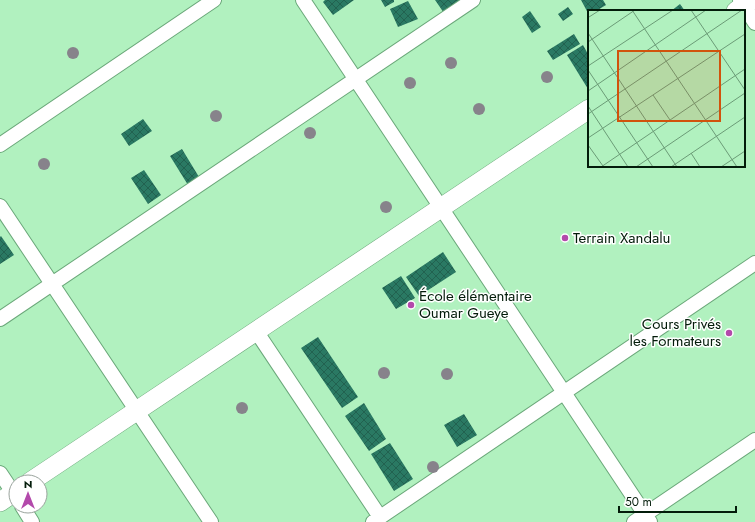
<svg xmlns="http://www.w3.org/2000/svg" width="755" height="522" viewBox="0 0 755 522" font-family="Jost,sans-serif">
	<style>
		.building { fill: url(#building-cross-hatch) }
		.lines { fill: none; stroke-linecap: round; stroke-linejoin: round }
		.street-casing { stroke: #6ba87a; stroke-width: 16 }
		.secondary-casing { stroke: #6ba87a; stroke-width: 20 }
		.street { stroke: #fff; stroke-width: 14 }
		.secondary { stroke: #fff; stroke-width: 19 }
		.tree { fill: #87838b }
		.poi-dot { fill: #b349ab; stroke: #fff; stroke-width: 1.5 }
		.labels { text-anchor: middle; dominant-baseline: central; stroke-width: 3; stroke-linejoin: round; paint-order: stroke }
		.poi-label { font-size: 15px; fill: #031c0a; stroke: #fff; text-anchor: start }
		.inset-road { fill: none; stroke: #6b9c77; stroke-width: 1 }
		.view { fill: #d1530c; fill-opacity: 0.15; stroke: #d1530c; stroke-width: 2 }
		.inset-edge { fill: none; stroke: #031c0a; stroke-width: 2 }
	</style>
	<defs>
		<pattern id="building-cross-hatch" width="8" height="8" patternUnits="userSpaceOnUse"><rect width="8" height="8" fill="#2a7963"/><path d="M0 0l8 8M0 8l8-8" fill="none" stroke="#226250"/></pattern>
	</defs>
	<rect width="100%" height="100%" fill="#b1f1bf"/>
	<path class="building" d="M325,0H354L333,15L323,2Z
		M381,0H394V2L385,7Z
		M435,0H462L444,13Z
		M581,0H603L606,5L596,11H589V15Z
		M408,1L418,19L398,27L390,9Z
		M680,4L685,11H671Z
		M568,7L573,14L563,21L558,14Z
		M530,11L541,27L532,33L522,17Z
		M574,34L580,44L553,60L547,51Z
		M583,45L589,56V88L588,89L567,55Z
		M143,119L152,131L129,146L121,134Z
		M182,149L199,177L188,185L170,156Z
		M144,170L161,195L148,204L131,178Z
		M1,236L14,255L0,264V237Z
		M443,252L456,272L419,296L406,277Z
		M401,276L415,298L396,309L382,288Z
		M318,337L358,397L342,408L301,348Z
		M364,403L386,439L369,451L345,416Z
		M464,414L477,435L457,447L444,425Z
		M390,443L413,479L394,491L371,454Z"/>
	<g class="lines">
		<defs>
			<path id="street" d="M303,0L650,522
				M740,0L755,23
				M0,145L214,0
				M0,206L211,522
				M0,319L473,0
				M256,331L380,517
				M0,473L16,497
				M22,506L32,522
				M373,522L755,263
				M634,522L755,440"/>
			<path id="secondary" d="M736,11L752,0
				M30,482L589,109
				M0,502L16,491"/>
		</defs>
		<use href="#street" class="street-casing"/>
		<use href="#secondary" class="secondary-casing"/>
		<use href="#street" class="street"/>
		<use href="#secondary" class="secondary"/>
	</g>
	<g class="tree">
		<circle cx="73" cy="53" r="6"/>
		<circle cx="451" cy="63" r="6"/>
		<circle cx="547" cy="77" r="6"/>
		<circle cx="410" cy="83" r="6"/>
		<circle cx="479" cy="109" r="6"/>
		<circle cx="216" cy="116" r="6"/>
		<circle cx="310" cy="133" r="6"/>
		<circle cx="44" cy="164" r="6"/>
		<circle cx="386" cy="207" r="6"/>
		<circle cx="384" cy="373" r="6"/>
		<circle cx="447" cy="374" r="6"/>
		<circle cx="242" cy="408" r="6"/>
		<circle cx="433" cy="467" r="6"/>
	</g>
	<g class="poi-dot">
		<circle cx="565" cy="238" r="4"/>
		<circle cx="411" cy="305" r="4"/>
		<circle cx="729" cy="333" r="4"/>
	</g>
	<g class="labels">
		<g class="poi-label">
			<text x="573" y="238">Terrain Xandalu</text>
			<text x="419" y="296">École élémentaire<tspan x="419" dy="17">Oumar Gueye</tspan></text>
			<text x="721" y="324" text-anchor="end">Cours Privés<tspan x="721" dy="17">les Formateurs</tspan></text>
		</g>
	</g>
	<g transform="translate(588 10)">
		<rect width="157" height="157" fill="#b1f1bf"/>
		<path class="inset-road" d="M44,0L149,157M103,0L157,80M1,7L12,0M0,23L89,157M0,32L47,0M0,56L85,0M0,60L65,157M0,81L118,0M65,85L82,110M0,96L40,157M0,104L154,0M0,128L157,24M0,135L15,156M103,143L112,157M13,157L157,59M48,157L157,83M83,157L157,107M133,157L157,141"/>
		<path class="view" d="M30,41H132V111H30Z"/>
		<rect width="157" height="157" class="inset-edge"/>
	</g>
	<g transform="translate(28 494)"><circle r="19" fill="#ffffff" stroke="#9aa49d"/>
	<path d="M0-3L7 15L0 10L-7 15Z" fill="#b349ab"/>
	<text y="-6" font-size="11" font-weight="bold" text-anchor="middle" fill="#031c0a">N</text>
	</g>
	<path d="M619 506v6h117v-6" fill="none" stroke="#031c0a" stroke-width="2"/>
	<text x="625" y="506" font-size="12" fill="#031c0a" stroke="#ffffff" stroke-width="3" paint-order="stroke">50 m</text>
</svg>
